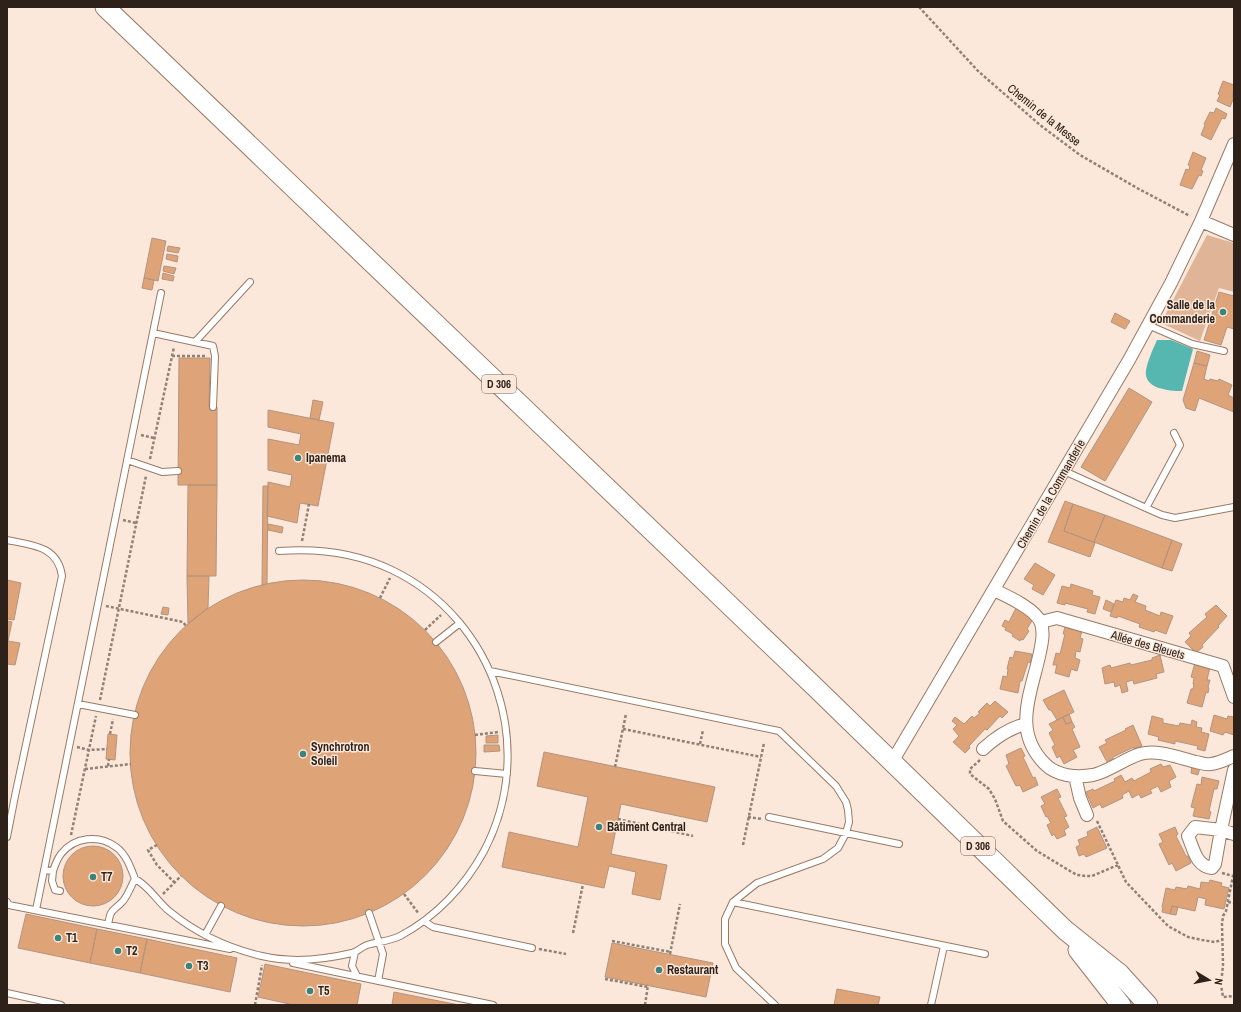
<svg xmlns="http://www.w3.org/2000/svg" width="1241" height="1012" viewBox="0 0 1241 1012" font-family="'Archivo Narrow',sans-serif">
	<style>
		.green { fill: #e0b597 }
		.water { fill: #56b7b1 }
		.building { fill: #dfa378; stroke: #b39480 }
		.lines { fill: none; stroke-linecap: round; stroke-linejoin: round }
		.service-casing { stroke: #987a66; stroke-width: 8 }
		.minor-casing { stroke: #987a66; stroke-width: 14 }
		.primary-casing { stroke: #987a66; stroke-width: 21 }
		.path { stroke: #908075; stroke-width: 2.5; stroke-dasharray: 3 2; stroke-linecap: butt }
		.service { stroke: #fff; stroke-width: 6 }
		.minor { stroke: #fff; stroke-width: 12 }
		.primary { stroke: #fff; stroke-width: 19 }
		.poi-dot { fill: #3c837e; stroke: #fbe8da; stroke-width: 1.5 }
		.labels { text-anchor: middle; dominant-baseline: central; stroke-width: 3; stroke-linejoin: round; paint-order: stroke }
		.shield { fill: #fbe8da; stroke: #6b5d53; stroke-width: 1 }
		.shield-label { font-size: 11px; font-weight: bold; fill: #2d2119 }
		.street-label { font-size: 12px; fill: #2d2119; stroke: #fbe8da }
		.poi-label { font-size: 12px; font-weight: bold; fill: #2d2119; stroke: #fbe8da; text-anchor: start }
	</style>
	<rect width="100%" height="100%" fill="#fbe8da"/>
	<path class="green" d="M1207,235L1234,243V292L1219,288L1200,341L1161,323Z"/>
	<path class="water" d="M1157,340H1171L1193,349L1182,391C1169,391 1143,389 1146,370C1148,360 1153,349 1157,340Z"/>
	<path class="building" d="M1223,81L1234,85V91L1232,96L1234,97L1230,107L1217,101L1220,95L1218,94Z
		M1216,108L1227,114L1225,119L1222,118L1211,140L1201,135L1205,125L1204,124L1210,112L1214,113Z
		M1193,152L1206,158L1201,170L1203,171L1201,176L1199,175L1192,189L1180,185L1186,169L1189,170L1190,166L1188,165Z
		M152,238L166,241L158,281L144,278Z
		M168,246L180,248L178,253L167,251Z
		M167,254L178,256L177,262L166,259Z
		M164,266L176,268L174,274L163,271Z
		M163,273L174,276L173,281L162,279Z
		M144,278L154,280L152,290L142,288Z
		M1219,292L1234,296V329L1227,327L1221,345L1204,340Z
		M1115,313L1130,321L1125,329L1111,322Z
		M1197,351L1210,355L1207,366L1194,363Z
		M179,358H210L209,407H217V485H178Z
		M1194,363L1207,366L1204,379L1209,381L1210,379L1218,381L1219,379L1232,385L1228,395L1234,398V412L1199,398L1195,411L1186,408L1183,400Z
		M1129,388L1152,402L1105,481L1081,467Z
		M313,400L323,402L319,420L310,418Z
		M268,410L334,423L318,506L300,503L297,523L267,516L268,482L290,487L292,475L268,470V439L299,445L301,434L268,427Z
		M188,485H217L216,576H187Z
		M263,486H268L267,584L262,585Z
		M1065,501L1073,504L1064,531L1095,543L1090,557L1048,542Z
		M1073,504L1105,515L1094,542L1064,531Z
		M1105,515L1172,540L1162,568L1094,542Z
		M268,524L283,527L282,533L268,530Z
		M1172,540L1182,544L1172,571L1162,568Z
		M1035,563L1055,575L1043,595L1032,589L1034,585L1024,579Z
		M187,576H209L208,608L188,624Z
		M7,580L21,583L14,620L7,619Z
		M130 753a173 173 0 1 1 346 0a173 173 0 1 1-346 0Z
		M1071,584L1093,591L1092,595L1100,597L1095,614L1087,612L1088,609L1065,603V605L1057,603L1062,586L1070,588Z
		M1133,594L1138,596L1135,602L1146,606L1145,610L1160,616L1161,612L1173,616L1166,634L1155,630L1154,632L1139,627L1140,624L1118,616L1117,618L1110,616L1116,600L1123,602L1124,598L1130,600Z
		M1106,600L1114,604L1111,612L1103,609Z
		M1216,605L1227,616L1218,626L1219,627L1202,645L1203,647L1196,653L1185,642L1191,636L1189,633L1207,617L1205,614Z
		M163,607L169,608L168,615L161,614Z
		M1016,608L1033,619L1027,629L1029,631L1023,640L1021,639L1020,641L1012,636L1013,634L1005,630L1006,628L1002,626L1005,620L1009,622Z
		M7,621L12,622L8,641L20,643L15,665L7,664Z
		M1065,627L1082,631L1080,638L1083,639L1080,652L1076,651L1075,658L1080,660L1077,671L1071,669L1069,677L1055,673L1057,665H1053L1056,653L1060,654L1065,634H1063Z
		M1015,651L1032,654L1030,663L1028,662L1022,681H1020L1018,693L1000,689L1003,676L1007,677L1008,669H1007L1010,657L1013,658Z
		M1160,655L1164,672L1156,674L1157,678L1134,684L1133,680L1126,682L1128,691L1122,693L1120,685L1115,687L1114,682L1105,684L1102,668L1110,665L1111,668L1130,663L1131,665L1152,660V658Z
		M1195,663L1210,667L1207,680H1210L1208,687L1209,688L1208,693L1206,692L1202,707L1187,703L1191,689H1193L1194,684H1193L1194,678L1191,677Z
		M1064,690L1074,712L1057,720L1051,710H1049L1043,700Z
		M995,701L1008,712L1002,718L1000,716L987,730L985,729L969,746L970,748L965,753L953,742L959,736L953,729L957,725L952,721L955,717L964,724L972,716L974,718L980,713L978,712L987,703L990,706Z
		M1069,714L1072,722L1066,724L1063,717Z
		M1214,715L1227,719L1228,716L1234,717V735L1225,732L1223,735L1210,731Z
		M1152,716L1163,719V723L1179,726L1180,723L1191,725L1192,720L1197,722L1196,727L1202,728L1201,732L1209,734L1205,751L1197,749L1198,746L1175,741V744L1158,740L1159,737L1148,734Z
		M1063,717L1066,724L1072,722L1075,727L1072,729L1080,747L1073,750L1077,757L1064,764L1060,756L1057,758L1052,747L1055,745L1049,733L1053,730L1049,724Z
		M1133,725L1142,746L1134,749V747L1113,757V759L1107,762L1099,747L1107,743L1105,740L1126,730L1125,729Z
		M108,734L117,735L115,760L106,759Z
		M498,735V743H486V736Z
		M484,745H499L500,751L484,752Z
		M1021,748L1025,756L1023,757L1033,778L1035,777L1038,785L1023,792L1020,785L1016,786L1006,766L1009,764L1006,755Z
		M544,752L715,787L707,822L621,804L611,854L667,865L660,900L632,894L636,872L609,866L604,888L502,867L509,832L578,847L588,797L537,786Z
		M1161,764L1163,767L1170,765L1176,777L1169,781L1171,787L1161,792L1158,786L1150,790L1152,793L1141,798L1139,794L1132,798L1129,791L1122,795L1123,798L1102,808L1100,804L1093,808L1086,792L1093,789L1094,791L1115,781L1114,779L1121,775L1125,782L1132,778L1134,781L1151,772L1150,769Z
		M1192,766L1200,767L1198,775L1191,773Z
		M1202,777L1219,781L1217,789H1214L1209,811L1211,812L1209,819L1193,816L1195,808L1191,807L1197,784L1201,785Z
		M1057,789L1061,797L1058,798L1067,816L1064,817L1069,827L1064,830L1066,835L1057,839L1054,834L1052,836L1047,825L1051,823L1047,816L1046,817L1041,806L1045,804L1041,797Z
		M1097,827L1107,848L1086,857L1084,854L1079,856L1076,847L1080,845L1078,840L1088,836L1087,832Z
		M1175,827L1178,834L1176,836L1186,856H1188L1191,863L1176,871L1172,863L1169,865L1159,844L1163,842L1159,834Z
		M63 876a30 30 0 1 1 60 0a30 30 0 1 1-60 0Z
		M1210,880L1222,883L1221,886L1229,888L1224,909L1205,905L1206,899L1198,897L1195,911L1172,906L1170,914L1162,912L1163,907H1162L1166,888L1175,890L1176,887L1187,889L1188,886L1200,889L1201,882L1209,883Z
		M1172,906L1178,907L1176,915L1170,914Z
		M26,914L97,929L90,963L18,948Z
		M97,929L147,939L140,973L90,963Z
		M147,939L237,958L230,992L140,973Z
		M612,943L713,963L706,997L605,977Z
		M265,964L361,984L357,1005H294L258,997Z
		M837,989L880,997L878,1005H834Z
		M394,992L459,1005H392Z"/>
	<g class="lines">
		<defs>
			<path id="service" d="M1148,325L1192,344L1224,351
				M153,333L213,346L215,356L213,407
				M195,342L250,282
				M127,460L162,472L178,471
				M1064,471L1146,508L1180,445L1174,433
				M1146,508L1162,515L1175,518L1234,507
				M7,540C32,545 58,546 62,576L15,796L7,837
				M436,642L460,623
				M490,671L779,731L836,786L846,802L848,810L849,822L846,833L838,848L823,859L757,883L733,902L725,919V944L736,968L775,1005
				M78,704L135,715
				M475,771L507,774
				M769,817L899,844
				M44,870L53,871C55,865 57,859 61,854C74,837 99,834 116,847C126,854 131,868 135,879C131,886 128,895 123,901C112,913 111,907 108,925
				M53,871L52,881L55,890L60,891
				M135,879C148,885 157,901 169,911C196,933 227,948 262,956C291,963 322,960 352,953C357,952 361,947 367,945C377,942 390,941 400,936C436,917 465,886 484,851C538,749 496,620 392,570C357,553 318,548 279,551
				M7,902L9,905L230,949
				M733,902L985,954
				M36,910L161,293
				M369,913L383,954L378,981
				M424,921L433,927L532,948
				M205,935L221,906
				M355,952L352,966L357,976
				M293,963L493,1005
				M7,993L61,1005
				M931,1005L944,946"/>
			<path id="minor" d="M1201,221L1234,235
				M994,590C1007,596 1036,609 1041,623C1044,633 1042,642 1040,652C1032,692 1011,730 1045,764C1057,776 1076,778 1093,775C1110,771 1124,759 1140,754C1158,749 1179,758 1196,762C1201,763 1207,765 1211,764C1219,763 1227,759 1234,756
				M1041,622L1057,618L1223,666L1234,697
				M983,749C996,737 1009,728 1026,724
				M892,762L1129,360L1171,283L1201,221L1234,144
				M1234,770L1221,830L1215,864L1212,868C1196,866 1194,850 1188,836L1195,827L1221,830L1234,834
				M1075,776L1080,798L1087,815"/>
			<path id="primary" d="M105,7L817,689L1065,930L1120,974L1148,1005
				M1078,950L1121,1005"/>
		</defs>
		<use href="#service" class="service-casing"/>
		<use href="#minor" class="minor-casing"/>
		<use href="#primary" class="primary-casing"/>
		<path class="path" d="M919,7L978,71L1040,125L1080,155L1137,188L1190,216
			M172,356H206
			M141,435L154,438
			M150,459L174,347
			M123,520L136,523
			M302,541L309,504
			M380,598L390,578
			M106,606L183,622L186,626
			M425,630L441,615
			M100,700L146,476
			M623,729L761,757
			M110,734L113,719
			M475,735L498,732
			M700,744L703,730
			M77,747L89,750L107,749
			M980,760L970,769V774L989,789L995,799L1003,821L1037,851L1070,871L1077,875L1086,876H1092L1118,865
			M108,766L109,759
			M615,767L626,714
			M85,769L131,764
			M748,817L762,819
			M618,819L693,836
			M1097,821L1126,882L1168,926L1188,937L1202,940L1215,942L1222,940
			M71,835L96,716
			M157,845L148,850L157,865L175,883
			M743,845L764,743
			M1222,873L1233,876L1226,911L1223,916L1222,924L1223,965L1221,985L1223,997L1234,996
			M163,894L181,876
			M404,894L419,914
			M1228,902L1234,903
			M573,933L583,884
			M612,941L671,952
			M539,949L566,954
			M670,954L680,904
			M605,979L648,987
			M255,1005L262,965
			M645,1005L648,985"/>
		<use href="#service" class="service"/>
		<use href="#minor" class="minor"/>
		<use href="#primary" class="primary"/>
	</g>
	<g class="poi-dot">
		<circle cx="1223" cy="312" r="4"/>
		<circle cx="298" cy="458" r="4"/>
		<circle cx="303" cy="754" r="4"/>
		<circle cx="599" cy="827" r="4"/>
		<circle cx="93" cy="877" r="4"/>
		<circle cx="58" cy="938" r="4"/>
		<circle cx="118" cy="951" r="4"/>
		<circle cx="189" cy="966" r="4"/>
		<circle cx="659" cy="970" r="4"/>
		<circle cx="310" cy="991" r="4"/>
	</g>
	<g class="labels">
		<g class="shield">
			<rect x="482" y="375" width="34" height="18" rx="3"/>
			<rect x="961" y="837" width="34" height="18" rx="3"/>
		</g>
		<g class="shield-label">
			<text x="499" y="384">D 306</text>
			<text x="978" y="846">D 306</text>
		</g>
		<g class="street-label">
			<text transform="translate(1044 115) rotate(39)">Chemin de la Messe</text>
			<text transform="translate(1051 494) rotate(-60)">Chemin de la Commanderie</text>
			<text transform="translate(1148 645) rotate(16)">Allée des Bleuets</text>
		</g>
		<g class="poi-label">
			<text x="1215" y="305" text-anchor="end">Salle de la<tspan x="1215" dy="14">Commanderie</tspan></text>
			<text x="306" y="458">Ipanema</text>
			<text x="311" y="747">Synchrotron<tspan x="311" dy="14">Soleil</tspan></text>
			<text x="607" y="827">Bâtiment Central</text>
			<text x="101" y="877">T7</text>
			<text x="66" y="938">T1</text>
			<text x="126" y="951">T2</text>
			<text x="197" y="966">T3</text>
			<text x="667" y="970">Restaurant</text>
			<text x="318" y="991">T5</text>
		</g>
	</g>
	<rect width="1241" height="1012" fill="none" stroke="#2d2119" stroke-width="16"/>
	<g transform="translate(1209 980) rotate(100)" stroke="#fbe8da" stroke-width="3" paint-order="stroke">
	<path d="M0-3L7 15L0 10L-7 15Z" fill="#2d2119"/>
	<text y="-6" font-size="11" font-weight="bold" text-anchor="middle" fill="#2d2119">N</text>
	</g>
</svg>
